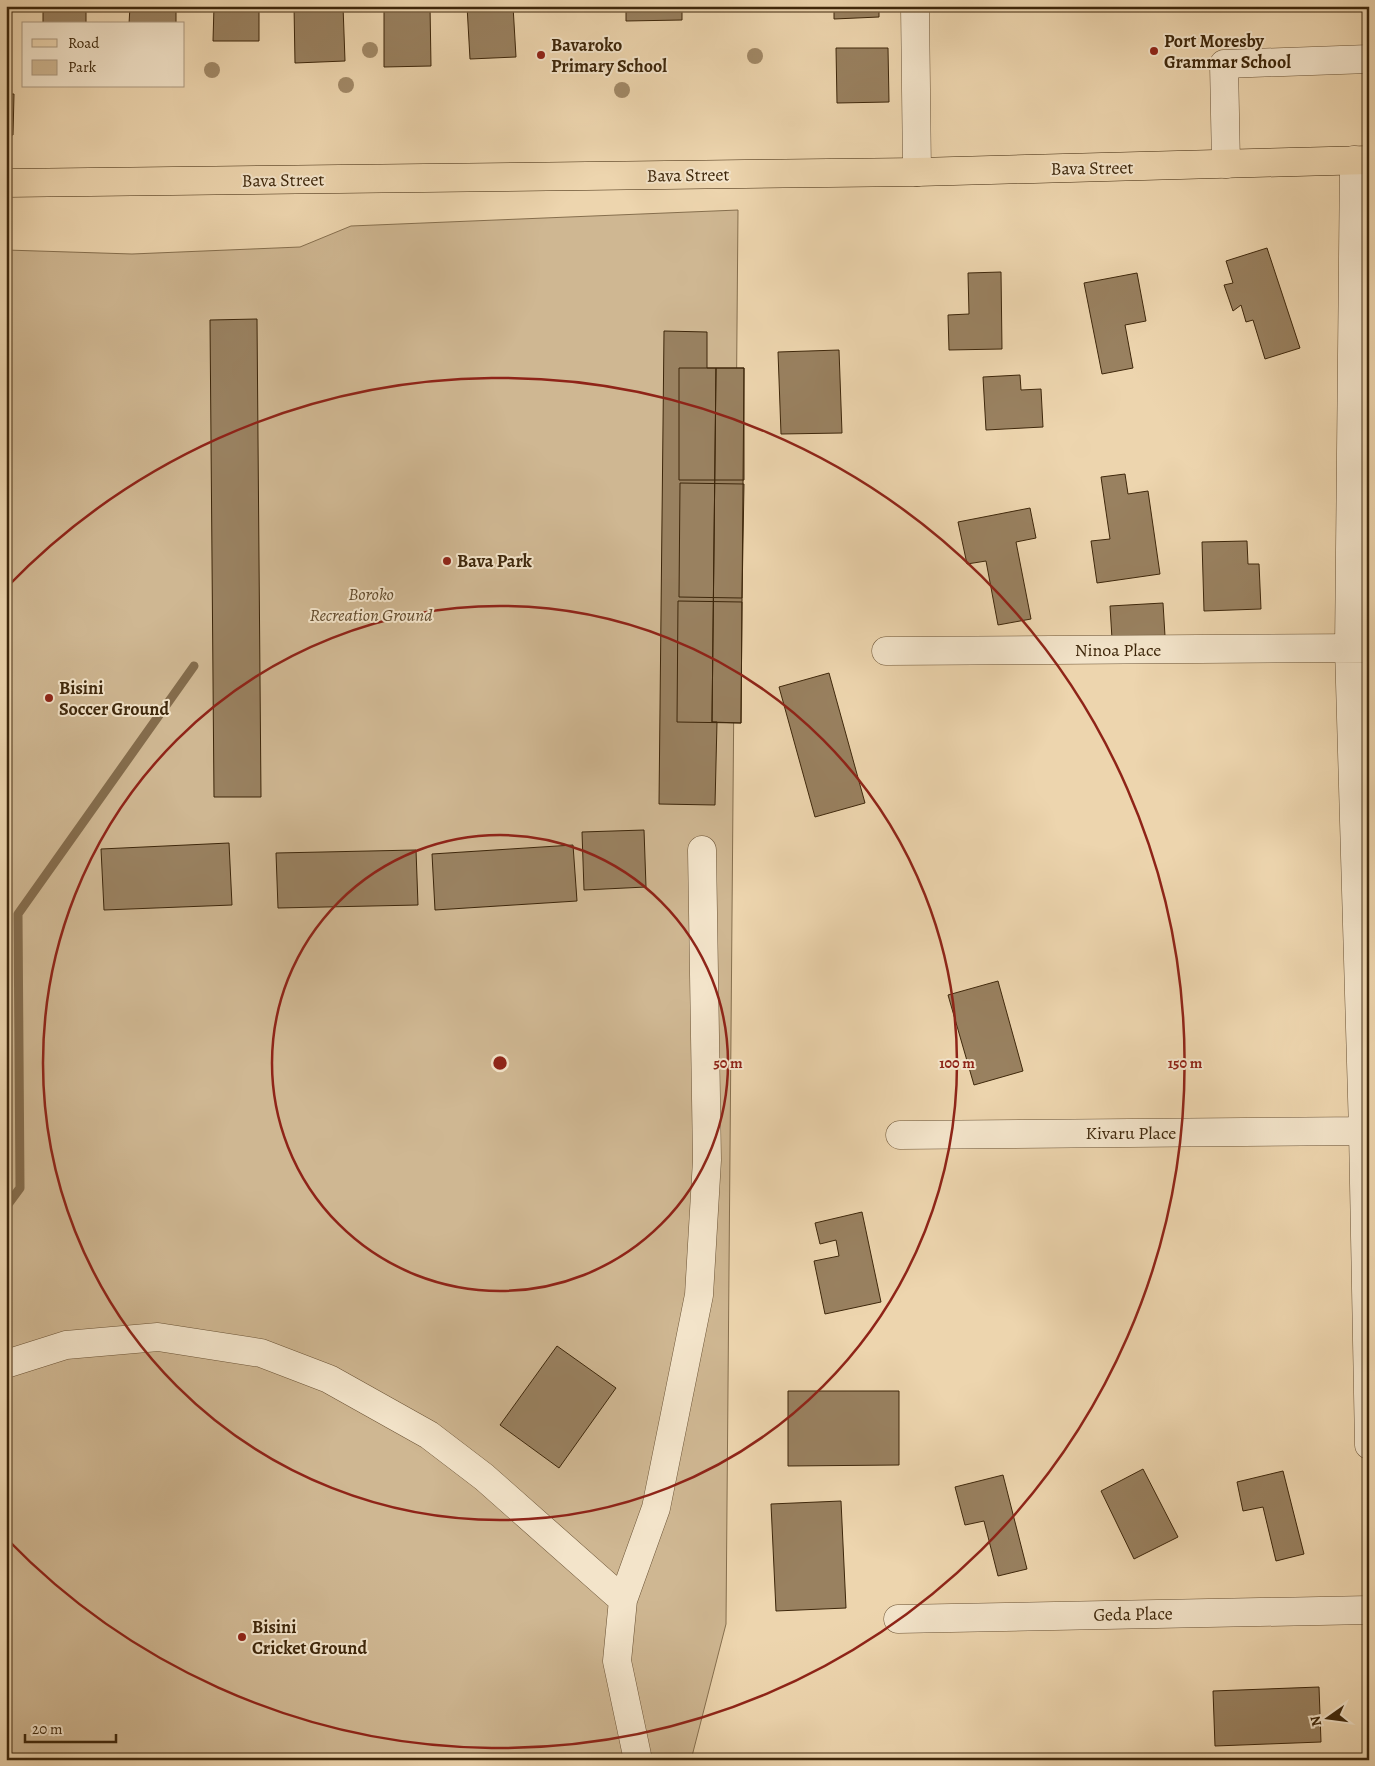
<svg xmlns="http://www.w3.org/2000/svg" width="1375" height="1766" viewBox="0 0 1375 1766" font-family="Alegreya,serif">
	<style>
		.green { fill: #cfb792; stroke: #866f4e }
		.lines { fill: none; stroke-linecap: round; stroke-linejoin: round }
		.stream { stroke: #846c4c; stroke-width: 9 }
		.building { fill: #998160; stroke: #3e270b }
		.minor-casing { stroke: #6a5234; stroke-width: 29 }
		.major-casing { stroke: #3e270b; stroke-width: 29 }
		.minor { stroke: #f3e4ca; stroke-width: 28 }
		.major { stroke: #edd5ae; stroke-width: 28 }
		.tree { fill: #a18967 }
		.ring { fill: none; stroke: #8f2418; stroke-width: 2.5 }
		.poi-dot { fill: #8f2418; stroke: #f3e4ca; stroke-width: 2 }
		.labels { text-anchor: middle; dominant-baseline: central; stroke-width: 4; stroke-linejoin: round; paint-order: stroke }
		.poi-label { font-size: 18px; font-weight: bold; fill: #3e270b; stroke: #f3e4ca; text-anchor: start }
		.street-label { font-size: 18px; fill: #3e270b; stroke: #f3e4ca }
		.park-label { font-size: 18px; font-style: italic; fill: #624b2d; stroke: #f3e4ca }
		.centre { fill: #8f2418; stroke: #f3e4ca; stroke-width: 2.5 }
		.ring-label { font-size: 15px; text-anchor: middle; font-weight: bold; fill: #8f2418; stroke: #f3e4ca; stroke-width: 4; stroke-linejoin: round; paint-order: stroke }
	</style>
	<rect width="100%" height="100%" fill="#edd5ae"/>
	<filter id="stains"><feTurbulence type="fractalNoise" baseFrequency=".004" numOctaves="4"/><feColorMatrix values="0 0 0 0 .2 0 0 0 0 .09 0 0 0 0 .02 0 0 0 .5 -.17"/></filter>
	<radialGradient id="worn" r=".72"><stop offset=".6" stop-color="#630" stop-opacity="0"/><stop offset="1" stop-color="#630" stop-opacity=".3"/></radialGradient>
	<path class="green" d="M738,210L726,1624L691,1760H6V250L132,254L300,247L351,226Z"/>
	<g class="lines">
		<path class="stream" d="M6,1207L20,1188L18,914L194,666"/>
	</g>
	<path class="building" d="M43,6H86V24H43Z
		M130,6H176V24H129Z
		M214,6H259V41H213Z
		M294,6H343L345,61L295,63Z
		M384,6H430L431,66L384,67Z
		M467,6H513L516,57L470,59Z
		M626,6H682V20L626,21Z
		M834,6H879V17L834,19Z
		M836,48H888L889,102L837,103Z
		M6,94H14L13,135H6Z
		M1267,248L1300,348L1265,359L1253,320L1246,322L1241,305L1233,311L1224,285L1233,283L1226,261Z
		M1001,272L1002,349L949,350L948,315L969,314L968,273Z
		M1137,273L1146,321L1125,325L1133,368L1102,374L1084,283Z
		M257,319L261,797H214L210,320Z
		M664,331L707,332V368H716L712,722H717L715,805L659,804Z
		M839,350L842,433L781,434L778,352Z
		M679,368H744V480H679Z
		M716,368H744L741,723L712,722Z
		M1020,375L1021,390L1041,389L1043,427L986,430L983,377Z
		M1125,474L1128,494L1148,491L1160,574L1097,583L1091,541L1110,539L1101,477Z
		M680,483L744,484L742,598L679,597Z
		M1030,508L1036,538L1016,542L1031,619L998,625L986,561L967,564L958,522Z
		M1247,541L1248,564H1259L1261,609L1204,611L1202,542Z
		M678,601L742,602L741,723L677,722Z
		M1163,603L1165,636L1112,639L1110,606Z
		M829,673L865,803L815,817L779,687Z
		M644,830L646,887L584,890L582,832Z
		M229,843L232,905L104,910L101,849Z
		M573,845L577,901L435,910L432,854Z
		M416,850L418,905L278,908L276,853Z
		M998,981L1023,1071L974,1085L948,995Z
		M862,1212L881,1302L825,1314L814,1261L839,1256L836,1240L820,1244L815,1223Z
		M557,1346L616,1388L559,1468L500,1425Z
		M788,1391H899V1465L788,1466Z
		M1143,1469L1178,1537L1134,1559L1101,1491Z
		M1283,1471L1304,1554L1276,1561L1263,1507L1243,1511L1237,1482Z
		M1003,1475L1027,1569L998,1576L984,1521L965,1525L955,1487Z
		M841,1501L846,1608L776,1611L771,1504Z
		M1319,1687L1321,1742L1215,1746L1213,1691Z"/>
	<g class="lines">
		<defs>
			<path id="minor" d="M915,6L917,172
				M1354,160L1349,648L1363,1131L1369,1445
				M1226,164L1224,64L1369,59
				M886,651L1369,648
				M900,1135L1369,1131
				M6,1364L66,1345L158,1337L261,1353L329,1379L429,1435L484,1477L623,1600L617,1661L638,1760
				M623,1600L656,1508L699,1295L707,1160L702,850
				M898,1619L1369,1610"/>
			<path id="major" d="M6,183L917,172L1369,160"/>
		</defs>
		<use href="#minor" class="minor-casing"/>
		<use href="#major" class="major-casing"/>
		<use href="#minor" class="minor"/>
		<use href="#major" class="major"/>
	</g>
	<g class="tree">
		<circle cx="370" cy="50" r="8"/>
		<circle cx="755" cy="56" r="8"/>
		<circle cx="212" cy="70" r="8"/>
		<circle cx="346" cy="85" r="8"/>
		<circle cx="622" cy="90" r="8"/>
	</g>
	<g class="ring">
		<circle cx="500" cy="1063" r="228"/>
		<circle cx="500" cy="1063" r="457"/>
		<path d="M7 587A685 685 0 1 1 7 1539"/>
	</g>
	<g class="poi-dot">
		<circle cx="1154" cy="51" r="5"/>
		<circle cx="541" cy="55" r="5"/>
		<circle cx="447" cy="561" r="5"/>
		<circle cx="49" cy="698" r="5"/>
		<circle cx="242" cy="1637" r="5"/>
	</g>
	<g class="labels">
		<g class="poi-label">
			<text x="1164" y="41">Port Moresby<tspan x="1164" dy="21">Grammar School</tspan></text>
			<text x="551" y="45">Bavaroko<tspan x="551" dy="21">Primary School</tspan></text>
			<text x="457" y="561">Bava Park</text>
			<text x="59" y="688">Bisini<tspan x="59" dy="21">Soccer Ground</tspan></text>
			<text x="252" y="1627">Bisini<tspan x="252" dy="21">Cricket Ground</tspan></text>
		</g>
		<g class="street-label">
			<text transform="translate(1092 168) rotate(-1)">Bava Street</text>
			<text transform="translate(688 175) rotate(-1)">Bava Street</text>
			<text transform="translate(283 180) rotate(-1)">Bava Street</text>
			<text x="1118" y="650">Ninoa Place</text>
			<text x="1131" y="1133">Kivaru Place</text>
			<text transform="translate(1133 1614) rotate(-1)">Geda Place</text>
		</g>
		<g class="park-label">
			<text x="371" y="594">Boroko<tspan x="371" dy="21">Recreation Ground</tspan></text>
		</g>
	</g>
	<circle cx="500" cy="1063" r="8" class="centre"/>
	<g class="ring-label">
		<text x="728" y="1068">50 m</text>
		<text x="957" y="1068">100 m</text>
		<text x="1185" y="1068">150 m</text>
	</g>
	<rect width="1375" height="1766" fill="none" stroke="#edd5ae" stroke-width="25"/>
	<rect x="8" y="8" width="1360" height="1751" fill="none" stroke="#3e270b" stroke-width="2.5"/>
	<rect x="12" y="12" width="1350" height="1741" fill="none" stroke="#3e270b"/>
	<rect x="22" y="22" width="162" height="65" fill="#f3e4ca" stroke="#ab987e"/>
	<rect x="32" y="39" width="25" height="8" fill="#edd5ae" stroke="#ab987e"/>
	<text x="68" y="48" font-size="15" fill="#3e270b">Road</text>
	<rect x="32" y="60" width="25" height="15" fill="#cfb792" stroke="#ab987e"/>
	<text x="68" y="72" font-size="15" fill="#3e270b">Park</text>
	<g transform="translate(1328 1718) rotate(256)" stroke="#f3e4ca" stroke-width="4" paint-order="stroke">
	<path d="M0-4L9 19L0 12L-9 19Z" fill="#3e270b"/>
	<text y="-8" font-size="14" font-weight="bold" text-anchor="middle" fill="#3e270b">N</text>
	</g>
	<path d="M25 1734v8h91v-8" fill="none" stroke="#3e270b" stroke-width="2.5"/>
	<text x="32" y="1734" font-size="15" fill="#3e270b" stroke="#f3e4ca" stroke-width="4" paint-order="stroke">20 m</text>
	<rect width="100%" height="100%" filter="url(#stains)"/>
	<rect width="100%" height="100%" fill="url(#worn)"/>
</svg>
